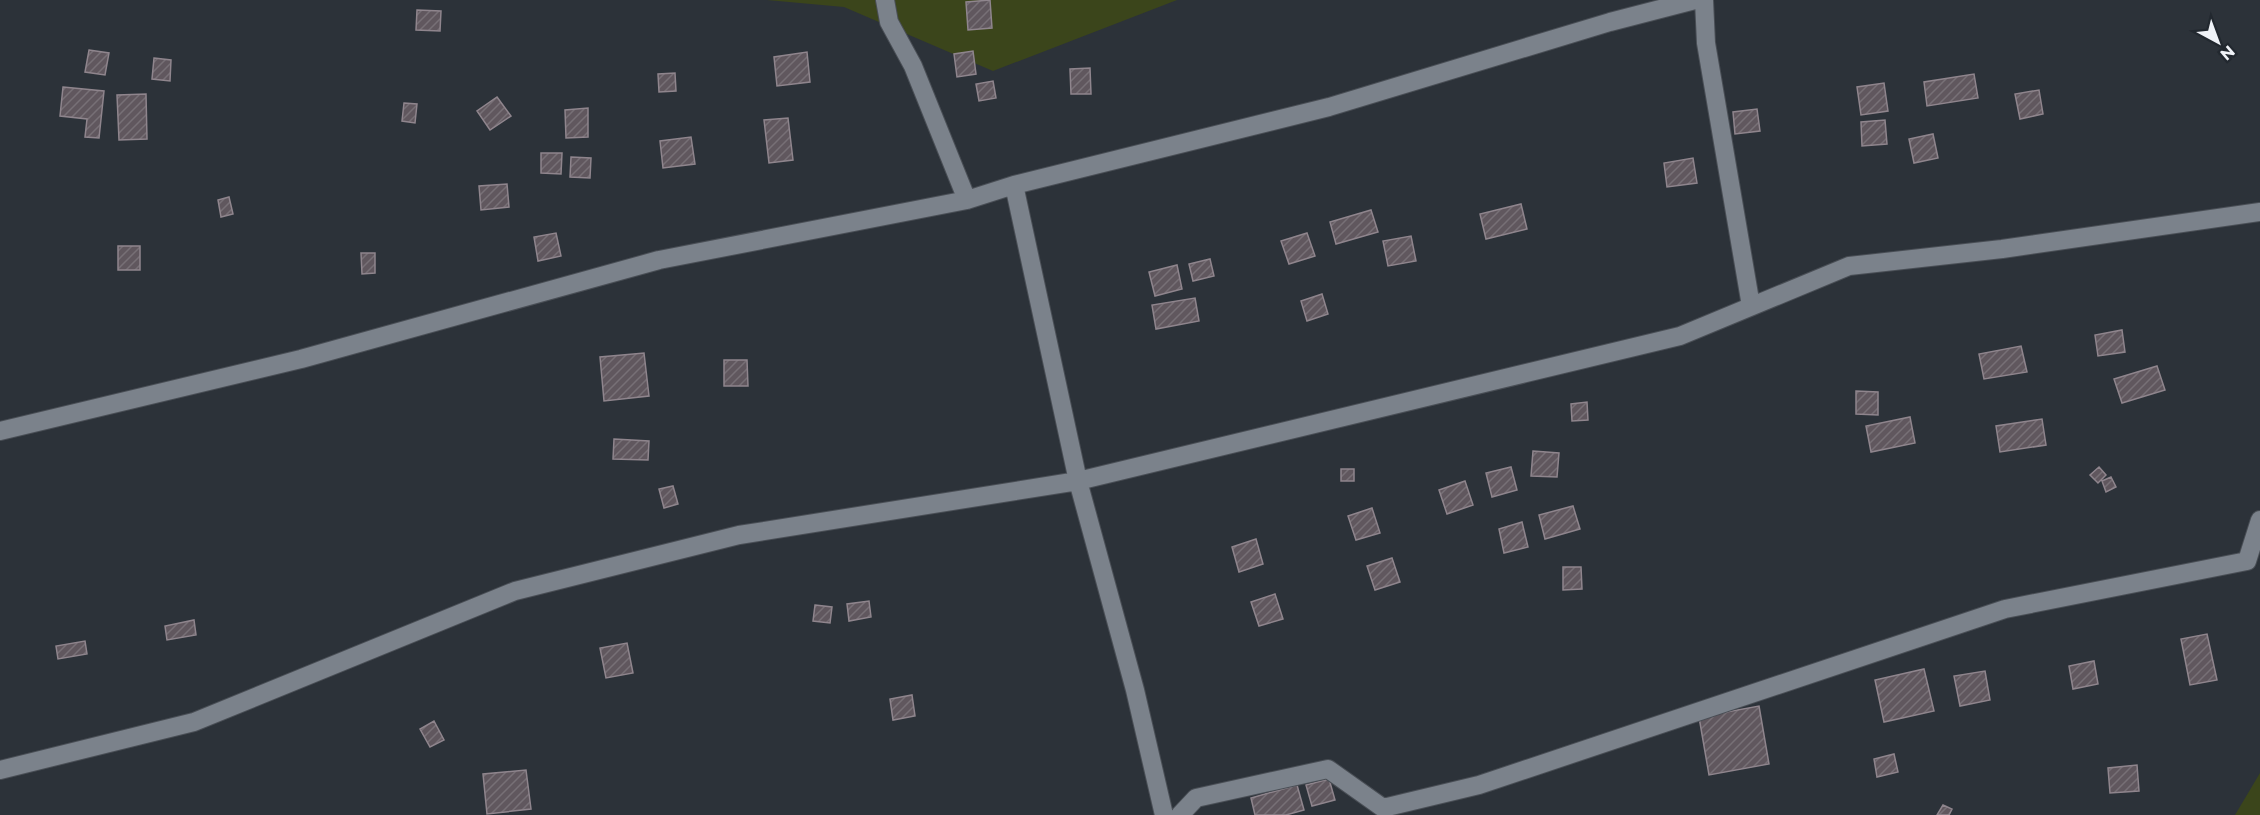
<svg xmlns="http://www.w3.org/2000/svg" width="2260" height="815" viewBox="0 0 2260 815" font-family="Montserrat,sans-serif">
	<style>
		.grass { fill: #3b451b }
		.building { fill: url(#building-hatch); stroke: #8f858d; stroke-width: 1.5 }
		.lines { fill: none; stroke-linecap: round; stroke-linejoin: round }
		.minor-casing { stroke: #494e55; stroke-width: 20 }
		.minor { stroke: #7b828b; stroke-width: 18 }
	</style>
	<defs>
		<pattern id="building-hatch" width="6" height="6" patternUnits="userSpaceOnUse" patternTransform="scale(1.5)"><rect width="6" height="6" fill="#60575e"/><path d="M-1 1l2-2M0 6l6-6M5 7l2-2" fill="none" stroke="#777076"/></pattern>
	</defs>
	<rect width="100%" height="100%" fill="#2c3239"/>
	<path class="grass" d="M767,0H1177L993,71L844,7Z
		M2260,773V815H2235Z"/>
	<path class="building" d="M990,0L992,28L968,30L966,2Z
		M417,10L441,11L440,31L416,30Z
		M89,50L109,53L105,75L85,72Z
		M973,51L976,74L957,77L954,54Z
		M807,52L810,82L777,86L774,57Z
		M154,58L171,60L170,81L152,79Z
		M1090,68L1091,94H1071L1070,69Z
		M675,73L676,91L659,92L658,74Z
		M1974,74L1978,98L1927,106L1924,82Z
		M993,81L996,98L979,101L976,84Z
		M1884,83L1888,111L1861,115L1857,87Z
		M63,87L104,91L99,138L85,137L87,119L60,116Z
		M2039,90L2043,114L2020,119L2015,94Z
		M146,94L147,139L119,140L117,95Z
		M497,97L511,116L490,130L477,111Z
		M404,103L417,104L415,123L402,121Z
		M588,108V137L566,138L565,110Z
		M1757,109L1760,131L1735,134L1733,112Z
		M788,118L793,160L769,163L764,120Z
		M1885,120L1887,144L1862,146L1861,122Z
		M1933,134L1938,158L1914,163L1909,139Z
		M691,137L695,164L663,168L660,141Z
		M541,153H562L561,174L541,173Z
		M571,157L591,158L590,178L570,177Z
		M1693,158L1697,183L1667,187L1664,163Z
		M507,184L509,207L481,210L479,186Z
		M229,197L233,214L221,217L218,200Z
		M1521,204L1527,229L1486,239L1480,214Z
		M1371,210L1378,232L1336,244L1330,222Z
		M556,233L561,256L538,261L534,237Z
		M1307,233L1315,256L1289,264L1281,241Z
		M1411,236L1416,261L1388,266L1383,241Z
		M118,246H140V270H118Z
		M361,253H375V273L362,274Z
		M1210,259L1214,276L1193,281L1189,264Z
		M1177,265L1182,289L1155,296L1149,272Z
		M1322,294L1328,314L1307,321L1301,301Z
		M1195,298L1199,321L1156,329L1152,305Z
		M2122,330L2125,352L2098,356L2095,335Z
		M2021,346L2027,372L1984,379L1979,354Z
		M644,353L649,396L604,401L600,357Z
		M724,360H747L748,386H724Z
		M2157,366L2165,390L2122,403L2114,379Z
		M1856,391L1878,392V415L1856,414Z
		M1587,402L1588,420L1572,421L1571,404Z
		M1910,417L1915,443L1871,452L1866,426Z
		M2042,419L2046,445L2000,452L1996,426Z
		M614,439L649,441L648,460L613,459Z
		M1533,451L1559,453L1557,477L1531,476Z
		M1511,467L1517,490L1492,497L1486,473Z
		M2099,467L2106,475L2098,483L2090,475Z
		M1341,469H1354V481H1341Z
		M2111,477L2116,487L2106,492L2102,481Z
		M1465,481L1473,505L1447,514L1439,490Z
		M673,486L678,504L664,508L659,489Z
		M1573,506L1580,529L1545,539L1539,515Z
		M1372,508L1380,533L1356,540L1348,516Z
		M1522,522L1528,547L1504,553L1499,529Z
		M1256,539L1263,564L1239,572L1232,547Z
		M1392,558L1400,582L1375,590L1367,566Z
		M1563,567H1581L1582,589L1563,590Z
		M1275,594L1283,619L1259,626L1251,602Z
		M869,601L871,617L849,621L847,604Z
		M815,605L832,607L830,623L813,621Z
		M194,620L196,635L167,640L165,626Z
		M2207,634L2217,680L2190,685L2181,639Z
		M85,641L87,654L58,659L56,646Z
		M627,643L633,673L606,678L600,648Z
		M2094,661L2098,684L2073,689L2069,666Z
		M1924,669L1934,711L1884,722L1875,680Z
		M1985,671L1990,700L1960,706L1954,676Z
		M912,695L915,716L893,720L890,699Z
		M1759,706L1769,764L1709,775L1699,717Z
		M434,721L444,740L430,747L420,729Z
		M1894,754L1898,772L1877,777L1874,759Z
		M2137,765L2139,791L2110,793L2108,768Z
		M526,770L531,809L487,814L483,774Z
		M1329,779L1335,800L1312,806L1306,785Z
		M1297,785L1304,810L1286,815H1255L1251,798Z
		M1943,805L1952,809L1949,815H1937Z"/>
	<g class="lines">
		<defs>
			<path id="minor" d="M885,0L889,22L913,66L967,200
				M1704,0L1706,43L1751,306
				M1014,185L1078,481L1135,690L1164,815
				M0,431L301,359L659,260L967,200L1014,185L1329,107L1610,22L1695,0
				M0,770L194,722L515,591L739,535L1078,481L1680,336L1849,266L2002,249L2260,212
				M1180,815L1196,798L1328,769L1383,808L1479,785L2005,609L2247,561L2260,520"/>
		</defs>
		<use href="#minor" class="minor-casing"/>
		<use href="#minor" class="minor"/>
	</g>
	<g transform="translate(2218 42) rotate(139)" stroke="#22282f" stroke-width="4.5" paint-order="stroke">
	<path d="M0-4.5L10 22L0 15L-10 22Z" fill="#f0f3f8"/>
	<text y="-9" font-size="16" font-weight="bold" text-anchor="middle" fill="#f0f3f8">N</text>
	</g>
</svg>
